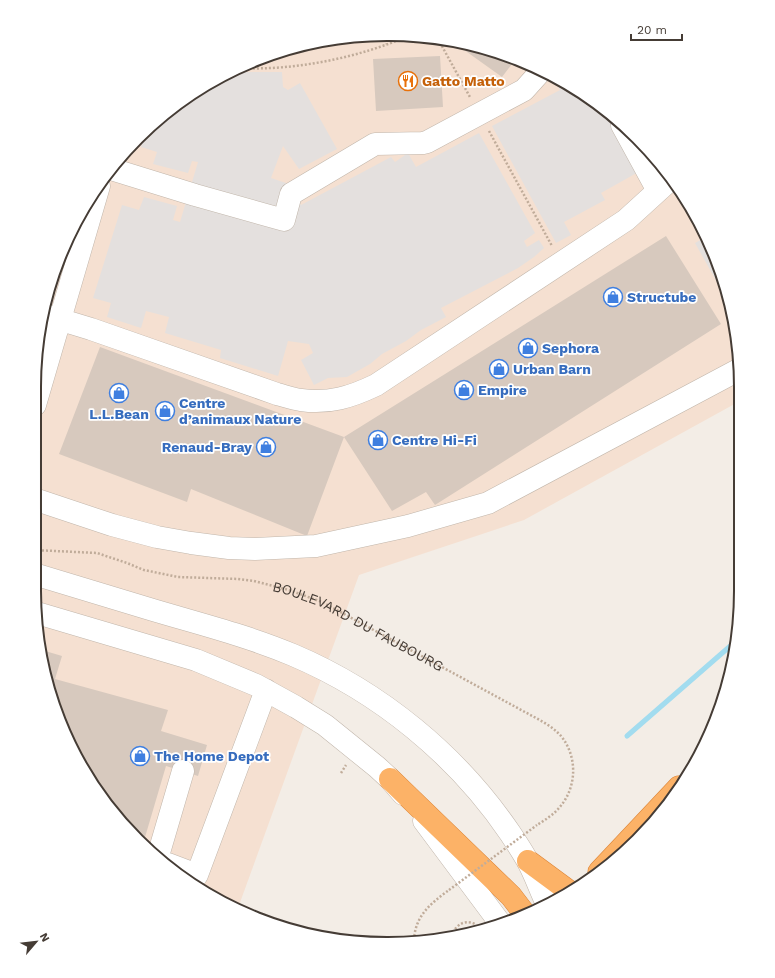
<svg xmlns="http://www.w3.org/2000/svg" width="775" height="978" viewBox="0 0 775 978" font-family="'Work Sans',sans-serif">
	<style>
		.commercial { fill: #f5e0d1 }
		.parking { fill: #e4e0de }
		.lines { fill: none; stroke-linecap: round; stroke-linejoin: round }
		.stream { stroke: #a2dcef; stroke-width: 5 }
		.building { fill: #d7c9be }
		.minor-casing { stroke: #c1b6ab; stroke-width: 23 }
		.highway-casing { stroke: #db8437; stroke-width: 23 }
		.path { stroke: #c0ac9a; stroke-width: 2.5; stroke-dasharray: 2 2; stroke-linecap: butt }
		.minor { stroke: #fff; stroke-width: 22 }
		.highway { stroke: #fcb267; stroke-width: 22 }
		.path-bridge { stroke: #c0ac9a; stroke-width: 2.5; stroke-dasharray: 2 2; stroke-linecap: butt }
		.labels { text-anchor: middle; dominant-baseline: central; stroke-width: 3.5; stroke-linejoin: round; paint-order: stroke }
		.food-label { font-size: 14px; font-weight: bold; fill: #c56008; stroke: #fff; text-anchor: start }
		.shop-label { font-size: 14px; font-weight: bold; fill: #366cbe; stroke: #fff; text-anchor: start }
		.street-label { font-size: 14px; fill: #453c35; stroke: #fff }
		.rim { fill: none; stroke: #453c35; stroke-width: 2 }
	</style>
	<rect width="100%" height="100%" fill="#f3ede6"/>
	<path class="commercial" d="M411,35L479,46L544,71L603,107L653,155L694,211L722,274L740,364V401L524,520L359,575L238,908L211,897L137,840L81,767L46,682L34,590L35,365L53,274L81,211L122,155L211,81L274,53L342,37Z"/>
	<path class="parking" d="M231,72H282L283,87L288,90L300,83L337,149L299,169L283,146L271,178L289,184L301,205L391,157L395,162L408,153L416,167L479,133L535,233L524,241L527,247L539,240L544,248L534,257L518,268L441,308L446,317L421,330L406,341L382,354L370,364L347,377L328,378L314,385L301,360L313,353L309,344L288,341L278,376L220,358L221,350L165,333L169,317L146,311L141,328L107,317L111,303L93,298L122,205L139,210L144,197L177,206L173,220L180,222L198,162L192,161L188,173L153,164L157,152L141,147L143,137L211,81Z
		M554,77L603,107L653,155L658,161L601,193L605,200L564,222L571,235L556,243L492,126L560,90L553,78Z
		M706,237L722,274L728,302L695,243Z"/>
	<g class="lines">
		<path class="stream" d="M627,736L736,641"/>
	</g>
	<path class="building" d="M463,43L479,46L515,60L502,77L460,47Z
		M440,56L443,107L376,111L373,59Z
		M666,236L721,324L435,505L426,492L392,511L344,437Z
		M100,347L344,437L307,536L191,489L187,502L59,454Z
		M42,650L62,656L55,679L168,710L161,731L207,745L198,776L166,766L143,844L137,840L81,767L46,682Z"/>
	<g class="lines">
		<defs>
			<path id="minor" d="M622,125L658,191
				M111,169L195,195L284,220L291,194L375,144L423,143L427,142L524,90L542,70
				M45,315L91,329L277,394C285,396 293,399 301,400C329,404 351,397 376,385L626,220L671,179
				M35,405L99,186
				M34,499L112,525L157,537L191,543L229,548L255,549L316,546L408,526L488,503L740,369
				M34,574C74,586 113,598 153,610C200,624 248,636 293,655C380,692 457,755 510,833C516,842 522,851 527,860C535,874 540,890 547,904
				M37,613L196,660L256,685L296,707L325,725L377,767L390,779L403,794
				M424,821L500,923
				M158,856L183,771
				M168,864L197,875L266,690"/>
			<path id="highway" d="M390,779L511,896L524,913
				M528,861L570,892
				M599,872L679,787"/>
		</defs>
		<use href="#minor" class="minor-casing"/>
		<use href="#highway" class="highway-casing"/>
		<g class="path">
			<path d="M383,36L386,44"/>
			<path d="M438,39L470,97"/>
			<path d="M241,68C294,71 362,57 410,35"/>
			<path d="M489,131L552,246"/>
			<path id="s1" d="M34,550L97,553L127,563L144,570L178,577L238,579L254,581L289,590L322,602L536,718C545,723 554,728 561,736C578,757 577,788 559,808C553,815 545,820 537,825"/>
			<path d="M341,773L346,765"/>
			<path d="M451,936C456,925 464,919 475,924"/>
			<path d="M414,940C415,916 431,903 449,890"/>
		</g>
		<use href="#minor" class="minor"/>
		<use href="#highway" class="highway"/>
		<path class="path-bridge" d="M449,890L537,825"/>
	</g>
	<defs>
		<symbol id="restaurant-ring" viewBox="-11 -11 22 22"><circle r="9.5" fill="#fff" stroke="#e8710a" stroke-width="1.5"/><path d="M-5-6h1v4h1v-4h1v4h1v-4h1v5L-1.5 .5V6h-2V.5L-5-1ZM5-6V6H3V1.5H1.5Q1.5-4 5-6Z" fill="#e8710a"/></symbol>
		<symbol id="shop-ring" viewBox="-11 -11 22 22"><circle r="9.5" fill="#fff" stroke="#3f7fe0" stroke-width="1.5"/><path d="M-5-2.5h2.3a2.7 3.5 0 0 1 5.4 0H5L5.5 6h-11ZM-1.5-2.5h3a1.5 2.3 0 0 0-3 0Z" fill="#3f7fe0"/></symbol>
	</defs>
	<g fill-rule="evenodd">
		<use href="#restaurant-ring" x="397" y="70" width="22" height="22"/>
		<use href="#shop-ring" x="602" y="286" width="22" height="22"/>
		<use href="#shop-ring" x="517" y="337" width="22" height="22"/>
		<use href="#shop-ring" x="488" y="358" width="22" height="22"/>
		<use href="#shop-ring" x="453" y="379" width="22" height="22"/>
		<use href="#shop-ring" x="108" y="382" width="22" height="22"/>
		<use href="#shop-ring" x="154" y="400" width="22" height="22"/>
		<use href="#shop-ring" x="367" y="429" width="22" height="22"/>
		<use href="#shop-ring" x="255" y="436" width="22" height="22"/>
		<use href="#shop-ring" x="129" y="745" width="22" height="22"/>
	</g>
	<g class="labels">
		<g class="food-label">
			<text x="422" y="81">Gatto Matto</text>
		</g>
		<g class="shop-label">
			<text x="627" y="297">Structube</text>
			<text x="542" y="348">Sephora</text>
			<text x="513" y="369">Urban Barn</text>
			<text x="478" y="390">Empire</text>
			<text x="179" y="403">Centre<tspan x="179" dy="16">d’animaux Nature</tspan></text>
			<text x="119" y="414" text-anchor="middle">L.L.Bean</text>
			<text x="392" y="440">Centre Hi-Fi</text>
			<text x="252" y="447" text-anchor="end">Renaud-Bray</text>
			<text x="154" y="756">The Home Depot</text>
		</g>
		<g class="street-label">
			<text stroke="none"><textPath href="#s1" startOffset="338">BOULEVARD DU FAUBOURG</textPath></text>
		</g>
	</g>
	<path d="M0 0H775V978H0ZM387 41H388A346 346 0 0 1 734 387V591A346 346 0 0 1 388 937H387A346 346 0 0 1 41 591V387A346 346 0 0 1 387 41Z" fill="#fff" fill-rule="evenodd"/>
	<path class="rim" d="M387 41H388A346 346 0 0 1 734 387V591A346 346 0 0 1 388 937H387A346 346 0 0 1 41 591V387A346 346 0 0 1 387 41Z"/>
	<g transform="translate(36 942) rotate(62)" stroke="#ffffff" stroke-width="3" paint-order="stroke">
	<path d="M0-3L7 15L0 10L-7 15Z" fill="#453c35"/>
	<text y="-6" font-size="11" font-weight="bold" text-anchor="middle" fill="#453c35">N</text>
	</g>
	<path d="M631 34v6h51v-6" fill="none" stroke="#453c35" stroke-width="2"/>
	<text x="637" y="34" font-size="12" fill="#453c35" stroke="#ffffff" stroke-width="3" paint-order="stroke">20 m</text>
</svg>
